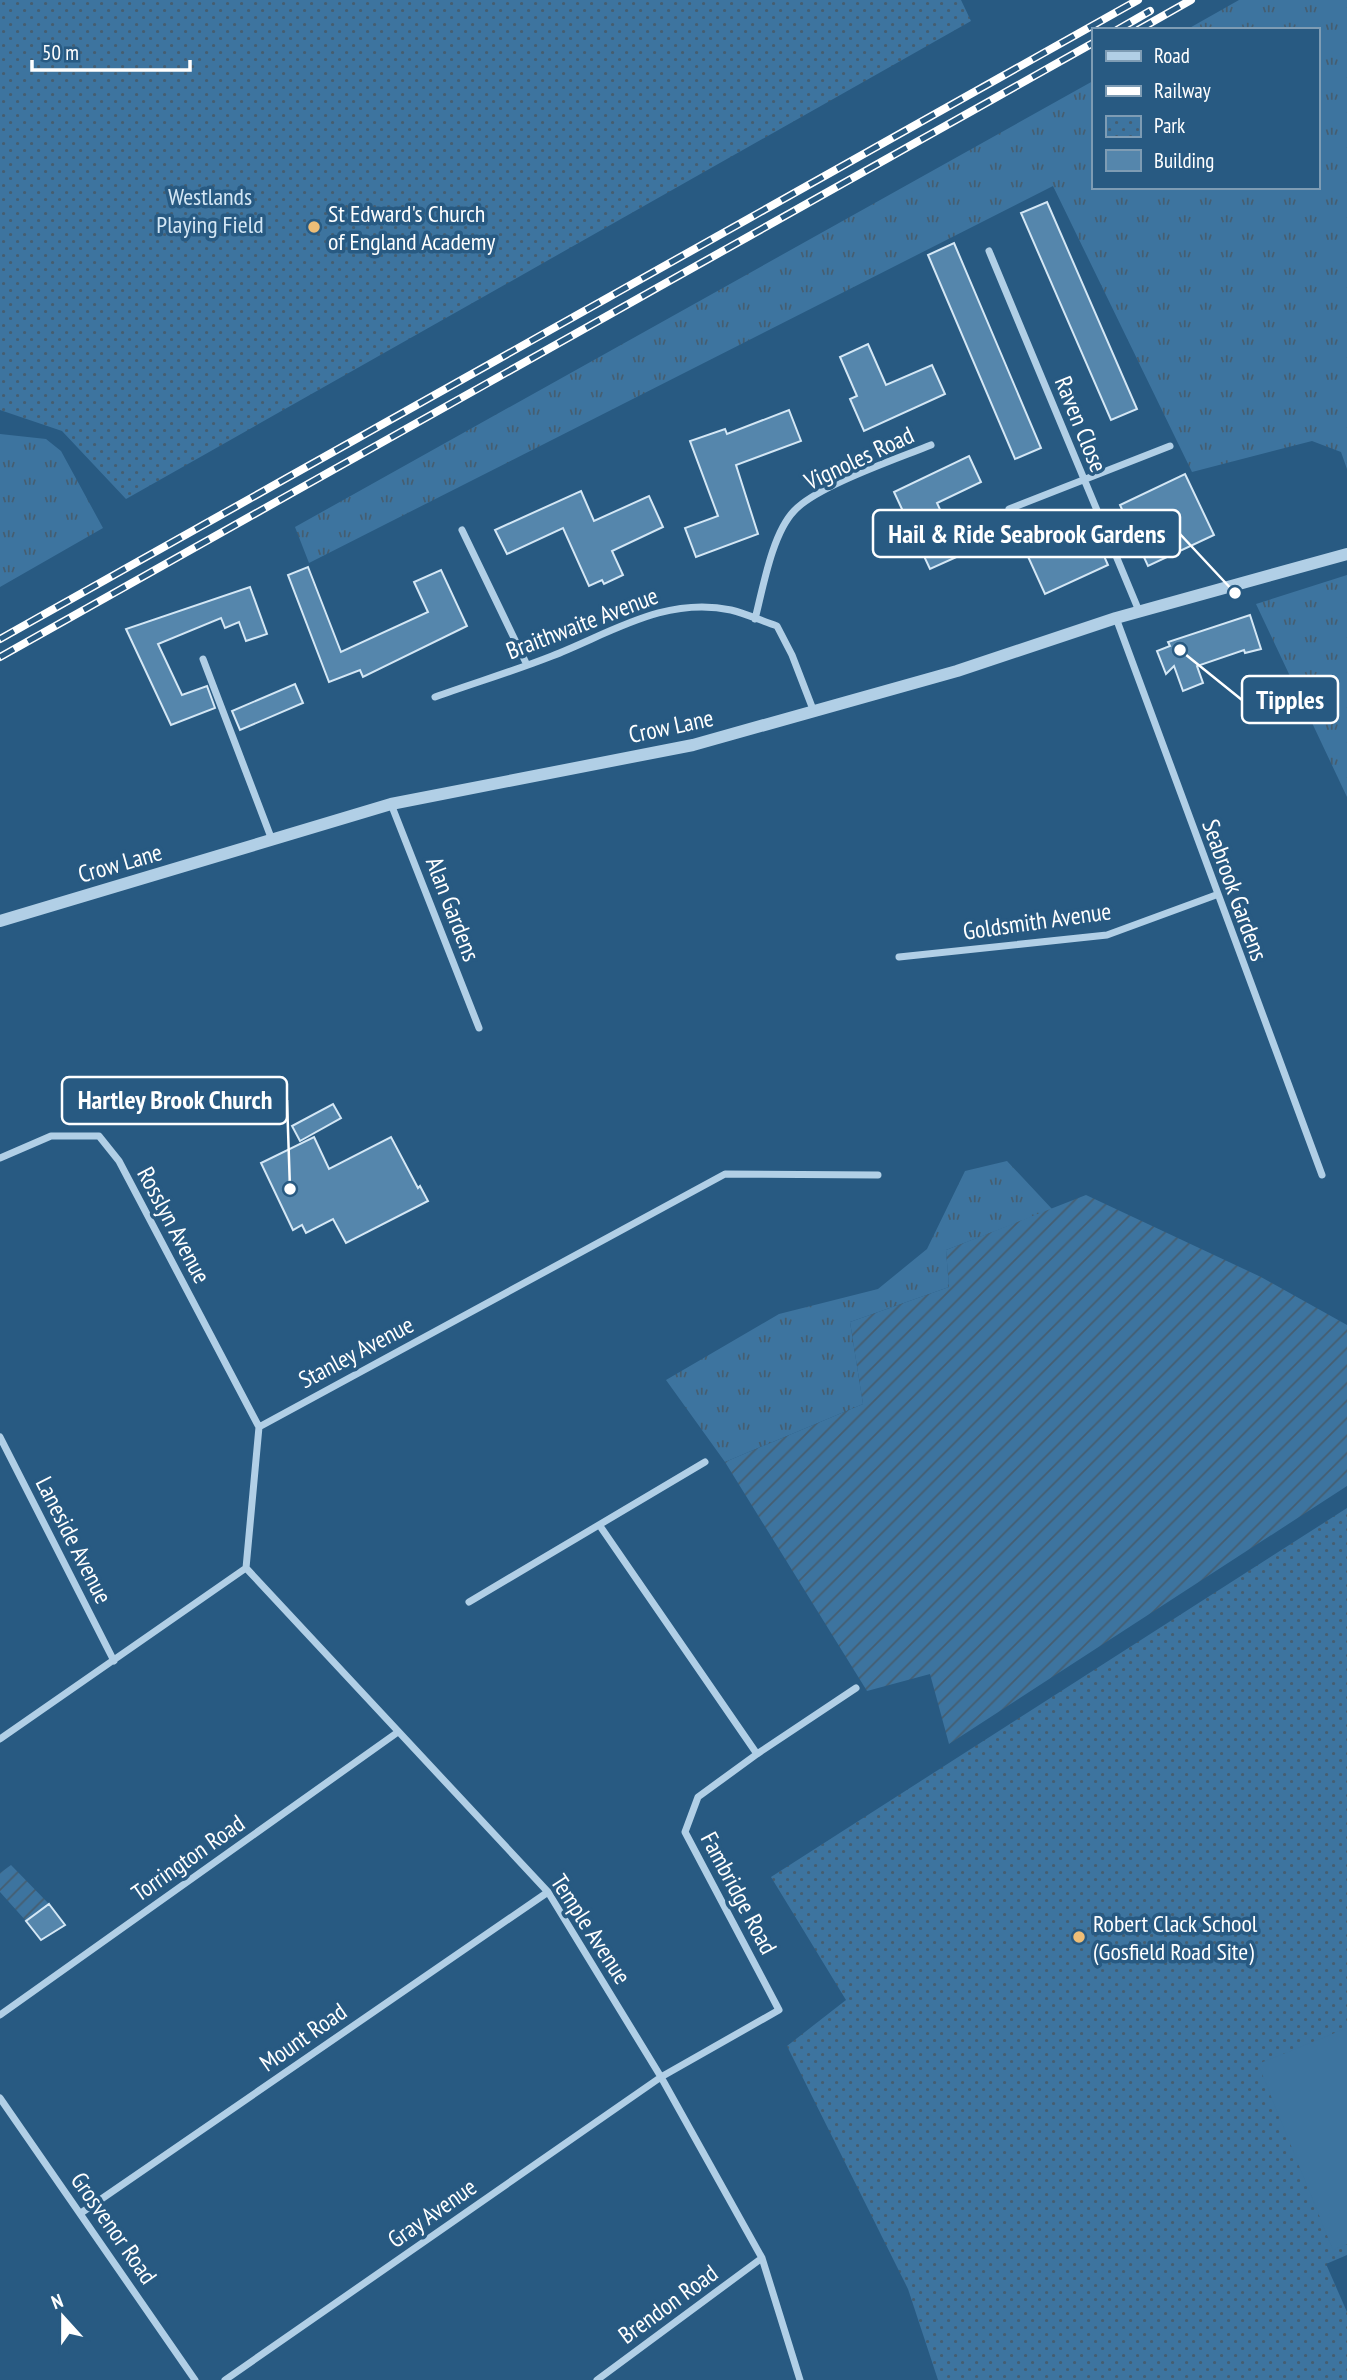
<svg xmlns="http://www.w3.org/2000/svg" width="1347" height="2380" viewBox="0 0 1347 2380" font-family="'PT Sans Narrow',sans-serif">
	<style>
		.grass { fill: url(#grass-tufts) }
		.park { fill: url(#park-dots) }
		.garden { fill: url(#garden-furrows) }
		.pitch { fill: #3d749f }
		.building { fill: #5586ac; stroke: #d4e7f5; stroke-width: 2 }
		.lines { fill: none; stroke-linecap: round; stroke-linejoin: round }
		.minor { stroke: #b1cfe6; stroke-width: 7 }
		.tertiary { stroke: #b1cfe6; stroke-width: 12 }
		.rail-casing { stroke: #fff; stroke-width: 8 }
		.rail { stroke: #285a82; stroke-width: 5; stroke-dasharray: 16; stroke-linecap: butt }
		.poi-dot { fill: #eebe77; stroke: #285a82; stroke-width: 2.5 }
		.labels { text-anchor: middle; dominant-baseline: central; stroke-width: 7; stroke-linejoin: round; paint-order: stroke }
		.park-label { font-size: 24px; fill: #d4e7f5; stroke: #285a82 }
		.poi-label { font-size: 24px; fill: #fff; stroke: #285a82; text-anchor: start }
		.street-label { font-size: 24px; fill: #fff; stroke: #285a82 }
		.leader { fill: none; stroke: #fff; stroke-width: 2.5 }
		.callout-dot { fill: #fff; stroke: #285a82; stroke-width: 2.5 }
		.callout { fill: #285a82; stroke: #fff; stroke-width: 2.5 }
		.callout-label { font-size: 26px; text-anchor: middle; font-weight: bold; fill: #fff }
	</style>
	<defs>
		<pattern id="grass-tufts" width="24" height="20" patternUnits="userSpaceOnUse" patternTransform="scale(1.75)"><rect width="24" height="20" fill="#3d749f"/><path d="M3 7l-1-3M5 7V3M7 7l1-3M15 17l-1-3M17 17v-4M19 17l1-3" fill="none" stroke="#455e71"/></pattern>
		<pattern id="park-dots" width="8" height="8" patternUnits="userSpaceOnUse" patternTransform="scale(1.75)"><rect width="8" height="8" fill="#3d749f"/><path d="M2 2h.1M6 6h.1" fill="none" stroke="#455e71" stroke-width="1.8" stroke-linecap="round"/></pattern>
		<pattern id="garden-furrows" width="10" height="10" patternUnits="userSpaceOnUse" patternTransform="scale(1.75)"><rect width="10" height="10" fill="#3d749f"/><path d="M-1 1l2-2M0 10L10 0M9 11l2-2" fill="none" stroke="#455e71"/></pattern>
	</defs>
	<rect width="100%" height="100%" fill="#285a82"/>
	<path class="grass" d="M1239,0H1347V469L1341,452L1312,441L1192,472L1053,186L309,563L295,527L1093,81V187H1317V30H1186Z
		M0,434L46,439L61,451L103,528L0,587Z
		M1347,575V797L1256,604Z
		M1007,1161L1052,1209L946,1250L949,1287L850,1322L863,1404L725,1462L666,1380L779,1314L878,1289L927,1249L965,1171Z"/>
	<path class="park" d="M0,0H961L971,21L126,499L62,431L0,410Z
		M1347,1508V2255L1326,2264L1347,2312V2380H938L908,2289L787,2046L846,2000L771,1877Z"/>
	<path class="garden" d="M1086,1195L1261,1277L1347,1325V1486L949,1744L930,1674L867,1691L725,1462L863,1404L850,1322L949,1287L946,1250Z
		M11,1865L49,1904L26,1921L0,1892V1873Z"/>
	<path class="pitch" d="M1347,2028V2244L1333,2250L1258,2064Z"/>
	<path class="building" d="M1047,202L1137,409L1111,420L1021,213Z
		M954,243L1041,448L1015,459L928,255Z
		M868,344L886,385L932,365L945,394L864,431L850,399L857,396L840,357Z
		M789,410L801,441L736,465L758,534L696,557L685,528L718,516L690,441L725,429L727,434Z
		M969,456L981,482L937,503L961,555L930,569L894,492Z
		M1185,474L1214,535L1148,566L1120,505Z
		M581,491L594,521L649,496L663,527L612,551L623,575L604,584L602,580L589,586L563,528L507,554L495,530Z
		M1084,511L1108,565L1045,594L1020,539Z
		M308,567L341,652L428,612L414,582L441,570L467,626L363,677L360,670L329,682L288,575Z
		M250,587L267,634L246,641L239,622L225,628L221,618L158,644L182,695L207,686L215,708L171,725L126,629Z
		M1250,615L1261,649L1245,653L1244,650L1197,666L1203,683L1183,691L1174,666L1166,674L1157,651L1170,646L1168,642Z
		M295,684L303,703L240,730L232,711Z
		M333,1104L341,1118L300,1141L292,1126Z
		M314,1137L329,1169L391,1137L418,1188L420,1186L428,1201L346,1243L333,1219L306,1233L302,1225L293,1230L261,1163Z
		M49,1904L65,1925L41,1940L26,1921Z"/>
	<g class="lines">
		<path class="minor" d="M989,251L1139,611
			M1009,509L1170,446
			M462,530L527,665
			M1116,618L1322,1175
			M755,619C763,588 772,534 794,511C817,486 897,459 931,445
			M203,659L272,840
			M435,697C474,683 514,671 552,656C611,633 665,596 731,610C747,614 762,621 777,626L792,655L814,712
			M391,804L479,1028
			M899,957L1107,935L1216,895
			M0,1158L51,1136H99L119,1161L259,1427
			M0,1437L114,1661
			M246,1568L548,1892L661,2077L762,2258L800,2380
			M469,1602L705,1462
			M0,1739L246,1568L259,1427L725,1174L878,1175
			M757,1754L856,1688
			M0,2015L398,1732
			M0,2098L195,2380
			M81,2213L548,1892
			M225,2380L661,2077L779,2010L685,1832L698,1797L757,1754L600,1526
			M597,2380L762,2258"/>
		<path class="tertiary" d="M0,921L391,804L693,745L957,671L1116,618L1347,554"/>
		<defs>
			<path id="rail" d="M1117,30L1150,11
				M1138,30L1191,0
				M0,639L1138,0
				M0,657L1093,43"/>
		</defs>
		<use href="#rail" class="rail-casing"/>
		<use href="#rail" class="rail"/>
	</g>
	<g class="poi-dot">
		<circle cx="314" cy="227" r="7"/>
		<circle cx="1079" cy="1937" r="7"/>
	</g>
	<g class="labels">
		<g class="park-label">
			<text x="210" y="196">Westlands<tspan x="210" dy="28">Playing Field</tspan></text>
		</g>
		<g class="poi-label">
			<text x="328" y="213">St Edward's Church<tspan x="328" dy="28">of England Academy</tspan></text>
			<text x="1093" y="1923">Robert Clack School<tspan x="1093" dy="28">(Gosfield Road Site)</tspan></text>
		</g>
		<g class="street-label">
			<text transform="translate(1081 424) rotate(68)">Raven Close</text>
			<text transform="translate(859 458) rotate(-25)">Vignoles Road</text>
			<text transform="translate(582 623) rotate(-21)">Braithwaite Avenue</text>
			<text transform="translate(671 726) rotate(-12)">Crow Lane</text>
			<text transform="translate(120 863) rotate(-16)">Crow Lane</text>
			<text transform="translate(1235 890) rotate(70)">Seabrook Gardens</text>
			<text transform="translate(453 909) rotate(69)">Alan Gardens</text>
			<text transform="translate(1037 921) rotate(-8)">Goldsmith Avenue</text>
			<text transform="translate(174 1225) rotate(62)">Rosslyn Avenue</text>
			<text transform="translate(356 1352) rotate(-28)">Stanley Avenue</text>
			<text transform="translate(74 1540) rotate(63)">Laneside Avenue</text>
			<text transform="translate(188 1858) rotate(-35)">Torrington Road</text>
			<text transform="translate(739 1893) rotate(62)">Fambridge Road</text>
			<text transform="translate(591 1929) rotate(57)">Temple Avenue</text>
			<text transform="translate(303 2037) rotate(-35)">Mount Road</text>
			<text transform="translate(432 2213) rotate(-35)">Gray Avenue</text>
			<text transform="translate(114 2228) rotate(55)">Grosvenor Road</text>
			<text transform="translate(668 2304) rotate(-36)">Brendon Road</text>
		</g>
	</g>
	<path class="leader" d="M1235 593L1180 534M1180 650L1242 700M290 1189L287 1100"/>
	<g class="callout-dot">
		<circle cx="1235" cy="593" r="7"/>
		<circle cx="1180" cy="650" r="7"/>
		<circle cx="290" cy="1189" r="7"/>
	</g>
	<g class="callout">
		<rect x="873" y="510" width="307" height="47" rx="7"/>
		<rect x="1242" y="676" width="96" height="47" rx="7"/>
		<rect x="62" y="1077" width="225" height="47" rx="7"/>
	</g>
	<g class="callout-label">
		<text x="1027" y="543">Hail &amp; Ride Seabrook Gardens</text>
		<text x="1290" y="709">Tipples</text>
		<text x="175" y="1109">Hartley Brook Church</text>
	</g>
	<rect x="1092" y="28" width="228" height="161" fill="#285a82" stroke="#7e9cb4" stroke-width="2"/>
	<rect x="1106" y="51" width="35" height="10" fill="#b1cfe6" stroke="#7e9cb4" stroke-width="2"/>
	<text x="1154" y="63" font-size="21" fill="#ffffff">Road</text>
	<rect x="1106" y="86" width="35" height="10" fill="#ffffff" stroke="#7e9cb4" stroke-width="2"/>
	<text x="1154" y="98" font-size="21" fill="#ffffff">Railway</text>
	<rect x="1106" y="116" width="35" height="21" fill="url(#park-dots)" stroke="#7e9cb4" stroke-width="2"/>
	<text x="1154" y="133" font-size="21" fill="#ffffff">Park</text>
	<rect x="1106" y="150" width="35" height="21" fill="#5586ac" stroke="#7e9cb4" stroke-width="2"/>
	<text x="1154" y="168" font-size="21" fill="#ffffff">Building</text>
	<g transform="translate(63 2317) rotate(339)" stroke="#285a82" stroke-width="5" paint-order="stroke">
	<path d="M0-5L12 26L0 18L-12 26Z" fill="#ffffff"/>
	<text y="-10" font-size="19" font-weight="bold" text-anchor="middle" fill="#ffffff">N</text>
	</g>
	<path d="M32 60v10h158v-10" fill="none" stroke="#ffffff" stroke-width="3.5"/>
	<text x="42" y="60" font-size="21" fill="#ffffff" stroke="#285a82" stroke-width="5" paint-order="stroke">50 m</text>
</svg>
